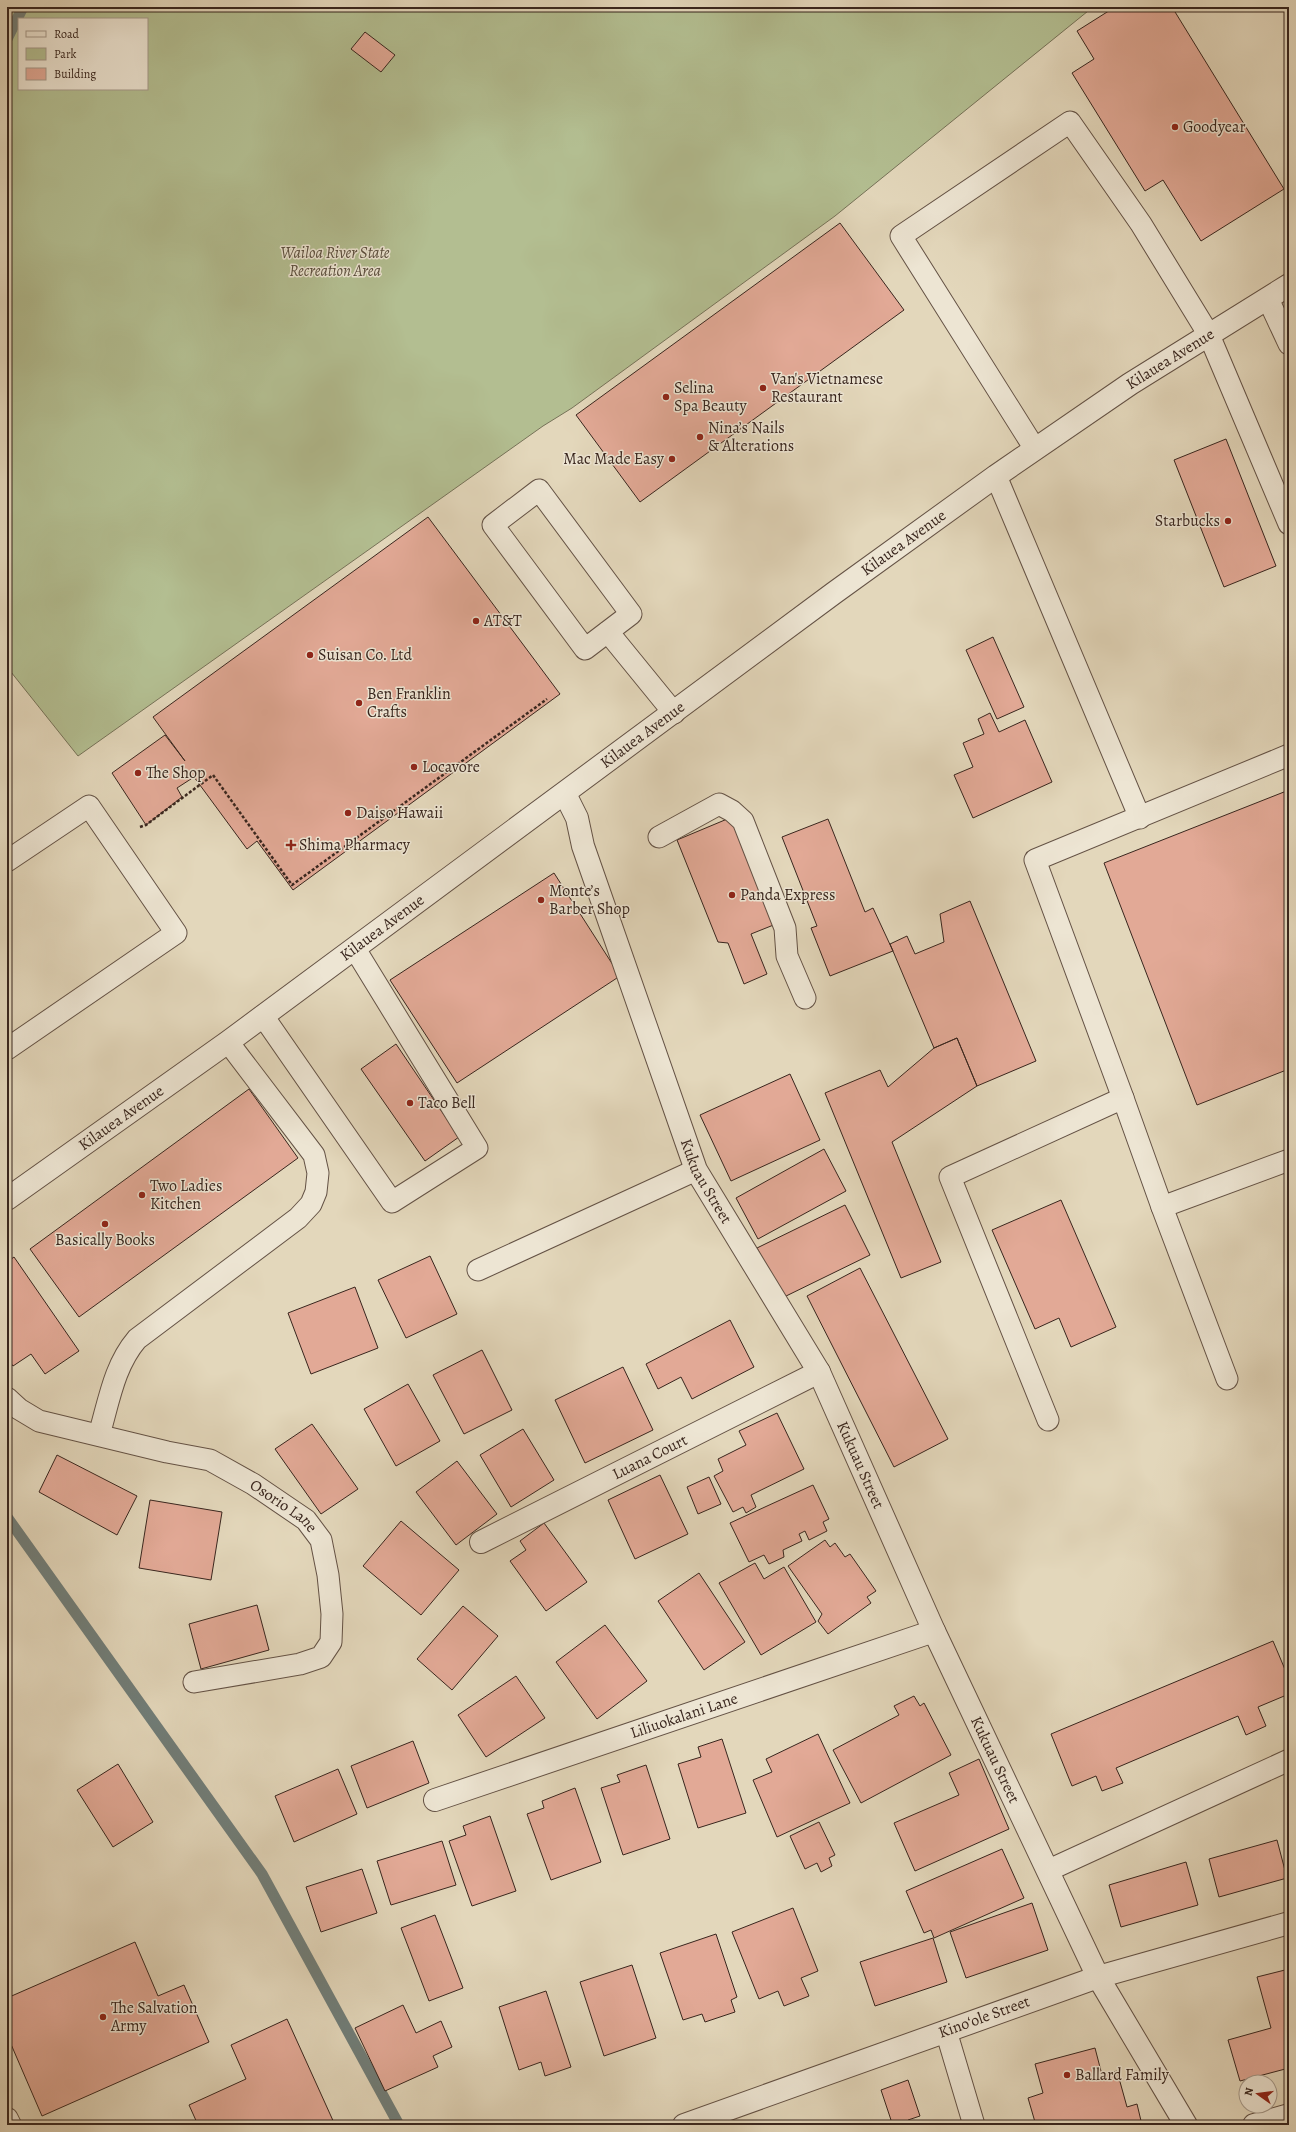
<svg xmlns="http://www.w3.org/2000/svg" width="1296" height="2132" viewBox="0 0 1296 2132" font-family="Alegreya,serif">
	<style>
		.green { fill: #b3be91; stroke: #767258; fill-rule: evenodd }
		.lines { fill: none; stroke-linecap: round; stroke-linejoin: round }
		.stream { stroke: #717e79; stroke-width: 11 }
		.building { fill: #e2a996; stroke: #39261e }
		.service-casing { stroke: #645245; stroke-width: 23 }
		.minor-casing { stroke: #645245; stroke-width: 24 }
		.tertiary-casing { stroke: #645245; stroke-width: 24 }
		.path { stroke: #39261e; stroke-width: 2.5; stroke-dasharray: 3 2; stroke-linecap: butt }
		.service { stroke: #ede5d3; stroke-width: 21 }
		.minor { stroke: #ede5d3; stroke-width: 22 }
		.tertiary { stroke: #ede5d3; stroke-width: 22 }
		.poi-dot { fill: #8f2418; stroke: #ede5d3; stroke-width: 1.5 }
		.labels { text-anchor: middle; dominant-baseline: central; stroke-width: 3; stroke-linejoin: round; paint-order: stroke }
		.poi-label { font-size: 16px; fill: #39261e; stroke: #ede5d3; text-anchor: start }
		.park-label { font-size: 16px; font-style: italic; fill: #584c3b; stroke: #ede5d3 }
		.street-label { font-size: 16px; fill: #39261e; stroke: #ede5d3 }
	</style>
	<rect width="100%" height="100%" fill="#e3d7bb"/>
	<filter id="stains"><feTurbulence type="fractalNoise" baseFrequency=".005" numOctaves="4"/><feColorMatrix values="0 0 0 0 .2 0 0 0 0 .09 0 0 0 0 .02 0 0 0 .5 -.17"/></filter>
	<radialGradient id="worn" r=".72"><stop offset=".6" stop-color="#630" stop-opacity="0"/><stop offset="1" stop-color="#630" stop-opacity=".3"/></radialGradient>
	<path class="green" d="M7,7H1093L835,216L572,408L543,426L78,756L7,667ZM19,19H147V89H19Z"/>
	<g class="lines">
		<path class="stream" d="M7,39L23,7
			M7,1517L262,1874L399,2125"/>
	</g>
	<path class="building" d="M1115,7H1172L1284,189L1201,241L1163,180L1145,191L1072,73L1094,59L1077,31Z
		M1289,21V30L1285,23Z
		M365,32L395,55L381,72L351,49Z
		M840,223L904,310L640,502L576,415Z
		M1226,439L1276,566L1224,587L1174,460Z
		M428,517L560,694L293,890L257,841L247,849L194,777L177,788L182,797L146,825L112,773L165,735L185,761L153,717Z
		M993,637L1024,707L997,719L966,650Z
		M990,713L999,732L1025,720L1052,782L973,818L954,775L973,767L963,743L984,734L978,719Z
		M1289,790V1069L1197,1105L1104,863Z
		M732,817L776,924L751,934L767,974L744,984L728,943L718,942L677,840Z
		M828,819L865,912L873,908L893,951L830,976L811,928L817,926L782,837Z
		M554,873L620,976L457,1083L390,980Z
		M970,901L1036,1061L977,1086L957,1038L934,1048L890,944L907,936L915,954L944,942L940,914Z
		M957,1038L977,1086L892,1142L941,1262L901,1278L825,1093L880,1070L888,1087L934,1048Z
		M396,1044L459,1137L425,1161L361,1069Z
		M790,1074L820,1140L731,1181L700,1115Z
		M249,1089L298,1158L79,1317L30,1249Z
		M824,1149L846,1191L758,1239L736,1198Z
		M1061,1200L1116,1327L1071,1347L1059,1318L1035,1329L992,1230Z
		M845,1205L870,1255L782,1298L757,1248Z
		M430,1256L457,1314L406,1338L378,1280Z
		M14,1257L79,1351L45,1374L31,1354L13,1366L7,1358V1262Z
		M860,1268L948,1439L894,1467L807,1296Z
		M355,1287L378,1348L311,1374L288,1313Z
		M730,1320L754,1367L692,1399L681,1377L658,1389L646,1364Z
		M482,1350L512,1410L464,1434L433,1375Z
		M623,1367L653,1430L585,1463L555,1400Z
		M408,1384L440,1441L396,1466L364,1409Z
		M777,1413L804,1469L751,1495L756,1507L746,1513L743,1507L733,1512L714,1476L723,1471L718,1459L746,1445L739,1431Z
		M312,1424L358,1489L321,1514L275,1449Z
		M523,1429L554,1480L511,1507L480,1455Z
		M57,1455L137,1496L117,1535L39,1492Z
		M457,1461L497,1514L456,1545L416,1492Z
		M660,1475L688,1534L635,1559L608,1500Z
		M709,1477L721,1504L698,1514L687,1487Z
		M813,1485L829,1519L823,1522L827,1531L809,1540L805,1531L799,1534L802,1541L783,1550L784,1557L769,1564L764,1555L749,1562L730,1523Z
		M150,1500L222,1512L211,1580L139,1568Z
		M401,1521L459,1570L421,1615L363,1566Z
		M544,1523L587,1582L546,1611L510,1561L526,1550L520,1541Z
		M825,1540L830,1547L835,1543L845,1557L850,1554L876,1591L867,1597L871,1603L828,1634L818,1621L822,1614L788,1566Z
		M755,1563L764,1579L784,1567L816,1622L761,1655L719,1583Z
		M699,1573L745,1642L704,1670L658,1601Z
		M257,1605L269,1650L201,1669L189,1624Z
		M463,1606L498,1636L452,1690L417,1659Z
		M605,1625L647,1681L597,1719L556,1662Z
		M1273,1641L1289,1679V1694L1258,1707L1266,1726L1246,1735L1238,1716L1116,1768L1123,1783L1102,1791L1096,1776L1072,1786L1051,1734Z
		M516,1676L545,1718L486,1757L458,1715Z
		M914,1696L920,1706L924,1703L951,1755L861,1803L833,1750L899,1715L894,1706Z
		M818,1734L850,1803L777,1837L753,1780L772,1772L766,1759Z
		M722,1739L746,1813L698,1828L678,1764L701,1757L698,1747Z
		M413,1741L429,1783L367,1808L351,1766Z
		M979,1759L1009,1829L915,1871L894,1823L959,1795L949,1773Z
		M118,1764L153,1822L113,1847L77,1790Z
		M646,1765L670,1839L623,1855L601,1788L620,1782L617,1775Z
		M338,1769L357,1814L294,1842L275,1796Z
		M575,1788L601,1862L551,1880L527,1814L544,1808L542,1801Z
		M490,1816L516,1891L472,1906L449,1841L466,1835L463,1826Z
		M819,1822L835,1855L829,1858L832,1866L821,1872L817,1863L805,1869L790,1836Z
		M1277,1840L1287,1878L1219,1897L1209,1859Z
		M442,1841L456,1885L391,1905L377,1861Z
		M1002,1849L1024,1898L934,1938L931,1930L924,1933L906,1891Z
		M1186,1862L1198,1905L1121,1927L1109,1885Z
		M362,1869L377,1913L321,1932L306,1887Z
		M1032,1903L1048,1950L966,1978L950,1932Z
		M793,1908L818,1971L801,1978L809,1996L784,2006L778,1991L759,1999L732,1932Z
		M435,1915L463,1988L429,2001L401,1928Z
		M716,1934L737,1997L731,2000L735,2012L705,2022L702,2014L683,2020L660,1953Z
		M933,1938L947,1982L875,2006L860,1962Z
		M135,1942L158,1996L184,1985L209,2042L42,2116L7,2035V1998Z
		M632,1965L656,2038L604,2056L580,1982Z
		M1289,1969V2068L1240,2081L1228,2040L1271,2028L1257,1977Z
		M546,1991L571,2067L545,2076L541,2062L519,2070L499,2007Z
		M403,2005L416,2033L441,2021L452,2047L433,2056L438,2067L385,2091L355,2028Z
		M287,2019L335,2125H198L189,2105L246,2079L231,2045Z
		M1095,2048L1102,2075L1117,2071L1127,2107L1137,2104L1142,2125H1031V2123L1035,2122L1028,2098L1043,2093L1035,2064Z
		M908,2080L920,2116L908,2120L909,2125H878L891,2120L881,2090Z"/>
	<g class="lines">
		<defs>
			<g id="service">
				<path d="M1268,299L1289,344"/>
				<path d="M1035,449L901,236L1070,122L1141,224L1209,335L1289,524"/>
				<path d="M996,476L1140,818"/>
				<path d="M539,490L631,614L585,649L493,525Z"/>
				<path d="M608,632L674,713"/>
				<path d="M659,837L719,804L732,811L743,821L785,928L787,956L805,998"/>
				<path d="M7,861L89,806L176,933L7,1049"/>
				<path d="M263,1016L392,1202L477,1148L355,949"/>
				<path d="M1123,1098L1035,860L1289,755"/>
				<path d="M478,1270L696,1170"/>
				<path d="M1227,1379L1162,1207L1289,1160"/>
				<path id="s1" d="M7,1398L19,1409L39,1421L167,1452L210,1460L253,1484L306,1520L321,1540L328,1575L332,1614L331,1642L321,1657L300,1664L194,1682"/>
				<path d="M1048,1420L950,1177L1123,1098L1162,1207"/>
				<path d="M99,1435C109,1401 114,1366 137,1339L298,1218L311,1204L316,1192L318,1173L314,1155L228,1042"/>
				<path d="M1049,1870L1289,1760"/>
				<path d="M946,2031L974,2125"/>
			</g>
			<g id="minor">
				<path id="s2" d="M565,794L577,818L583,846L696,1170L819,1372L934,1631L1098,1977L1186,2125"/>
				<path id="s3" d="M481,1542L819,1372"/>
				<path id="s4" d="M435,1800L934,1631"/>
				<path d="M1254,2125L1289,2115"/>
			</g>
			<g id="tertiary">
				<path id="s5" d="M7,1199L228,1042L834,593L996,476L1130,384L1289,285"/>
				<path d="M7,2119L10,2125"/>
				<path d="M684,2125L1098,1977L1289,1923"/>
			</g>
		</defs>
		<use href="#service" class="service-casing"/>
		<use href="#minor" class="minor-casing"/>
		<use href="#tertiary" class="tertiary-casing"/>
		<path class="path" d="M140,827L146,825L213,775L292,885L547,699"/>
		<use href="#service" class="service"/>
		<use href="#minor" class="minor"/>
		<use href="#tertiary" class="tertiary"/>
	</g>
	<g class="poi-dot">
		<circle cx="1175" cy="127" r="4"/>
		<circle cx="763" cy="388" r="4"/>
		<circle cx="666" cy="397" r="4"/>
		<circle cx="700" cy="437" r="4"/>
		<circle cx="672" cy="459" r="4"/>
		<circle cx="1228" cy="521" r="4"/>
		<circle cx="476" cy="621" r="4"/>
		<circle cx="310" cy="655" r="4"/>
		<circle cx="359" cy="703" r="4"/>
		<circle cx="414" cy="767" r="4"/>
		<circle cx="138" cy="773" r="4"/>
		<circle cx="348" cy="813" r="4"/>
		<path d="M289 839h4v4h4v4h-4v4h-4v-4h-4v-4h4z"/>
		<circle cx="732" cy="895" r="4"/>
		<circle cx="541" cy="900" r="4"/>
		<circle cx="410" cy="1103" r="4"/>
		<circle cx="142" cy="1195" r="4"/>
		<circle cx="105" cy="1224" r="4"/>
		<circle cx="103" cy="2017" r="4"/>
		<circle cx="1067" cy="2075" r="4"/>
	</g>
	<g class="labels">
		<g class="poi-label">
			<text x="1183" y="127">Goodyear</text>
			<text x="771" y="379">Van's Vietnamese<tspan x="771" dy="18">Restaurant</tspan></text>
			<text x="674" y="388">Selina<tspan x="674" dy="18">Spa Beauty</tspan></text>
			<text x="708" y="428">Nina’s Nails<tspan x="708" dy="18">&amp; Alterations</tspan></text>
			<text x="664" y="459" text-anchor="end">Mac Made Easy</text>
			<text x="1220" y="521" text-anchor="end">Starbucks</text>
			<text x="484" y="621">AT&amp;T</text>
			<text x="318" y="655">Suisan Co. Ltd</text>
			<text x="367" y="694">Ben Franklin<tspan x="367" dy="18">Crafts</tspan></text>
			<text x="422" y="767">Locavore</text>
			<text x="146" y="773">The Shop</text>
			<text x="356" y="813">Daiso Hawaii</text>
			<text x="299" y="845">Shima Pharmacy</text>
			<text x="549" y="891">Monte’s<tspan x="549" dy="18">Barber Shop</tspan></text>
			<text x="740" y="895">Panda Express</text>
			<text x="418" y="1103">Taco Bell</text>
			<text x="150" y="1186">Two Ladies<tspan x="150" dy="18">Kitchen</tspan></text>
			<text x="105" y="1240" text-anchor="middle">Basically Books</text>
			<text x="111" y="2008">The Salvation<tspan x="111" dy="18">Army</tspan></text>
			<text x="1075" y="2075">Ballard Family</text>
		</g>
		<g class="park-label">
			<text x="335" y="253">Wailoa River State<tspan x="335" dy="18">Recreation Area</tspan></text>
		</g>
		<g class="street-label">
			<text stroke="none"><textPath href="#s5" startOffset="1435">Kilauea Avenue</textPath></text>
			<text stroke="none"><textPath href="#s5" startOffset="1111">Kilauea Avenue</textPath></text>
			<text stroke="none"><textPath href="#s5" startOffset="787">Kilauea Avenue</textPath></text>
			<text stroke="none"><textPath href="#s5" startOffset="463">Kilauea Avenue</textPath></text>
			<text stroke="none"><textPath href="#s5" startOffset="140">Kilauea Avenue</textPath></text>
			<text stroke="none"><textPath href="#s2" startOffset="413">Kukuau Street</textPath></text>
			<text stroke="none"><textPath href="#s3" startOffset="189">Luana Court</textPath></text>
			<text stroke="none"><textPath href="#s2" startOffset="737">Kukuau Street</textPath></text>
			<text stroke="none"><textPath href="#s1" startOffset="302">Osorio Lane</textPath></text>
			<text stroke="none"><textPath href="#s4" startOffset="263">Liliuokalani Lane</textPath></text>
			<text stroke="none"><textPath href="#s2" startOffset="1061">Kukuau Street</textPath></text>
			<text transform="translate(984 2017) rotate(-20)">Kinoʻole Street</text>
		</g>
	</g>
	<rect width="1296" height="2132" fill="none" stroke="#e3d7bb" stroke-width="24"/>
	<rect x="8" y="8" width="1280" height="2116" fill="none" stroke="#39261e" stroke-width="2"/>
	<rect x="12" y="12" width="1272" height="2108" fill="none" stroke="#39261e"/>
	<rect x="18" y="18" width="130" height="72" fill="#ede5d3" stroke="#a5998b"/>
	<rect x="26" y="31" width="20" height="6" fill="#ede5d3" stroke="#a5998b"/>
	<text x="54" y="38" font-size="12" fill="#39261e">Road</text>
	<rect x="26" y="48" width="20" height="12" fill="#b3be91" stroke="#a5998b"/>
	<text x="54" y="58" font-size="12" fill="#39261e">Park</text>
	<rect x="26" y="68" width="20" height="12" fill="#e2a996" stroke="#a5998b"/>
	<text x="54" y="78" font-size="12" fill="#39261e">Building</text>
	<g transform="translate(1258 2094) rotate(284)"><circle r="19" fill="#ede5d3" stroke="#a5998b"/>
	<path d="M0-3L7 15L0 10L-7 15Z" fill="#8f2418"/>
	<text y="-6" font-size="11" font-weight="bold" text-anchor="middle" fill="#39261e">N</text>
	</g>
	<rect width="100%" height="100%" filter="url(#stains)"/>
	<rect width="100%" height="100%" fill="url(#worn)"/>
</svg>
